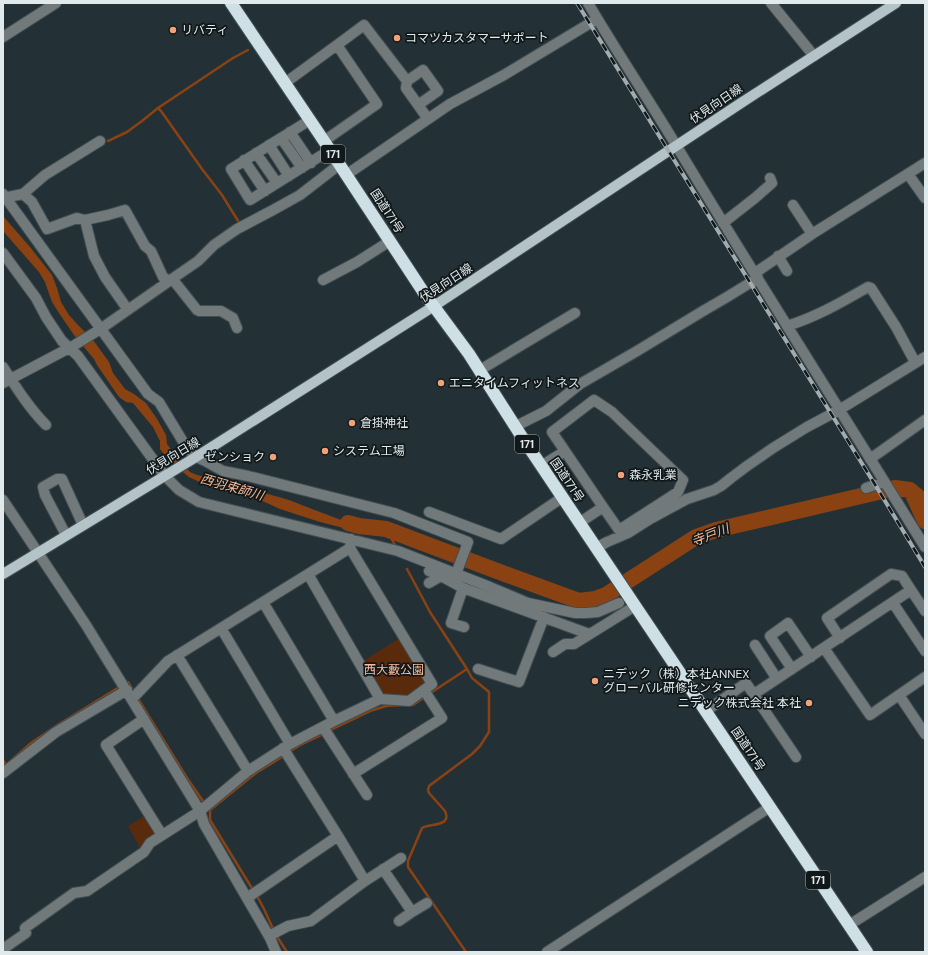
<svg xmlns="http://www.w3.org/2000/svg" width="928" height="955" viewBox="0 0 928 955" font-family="'DM Sans','Noto Sans JP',sans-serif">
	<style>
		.green { fill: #592a0c }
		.water { fill: #8b4212 }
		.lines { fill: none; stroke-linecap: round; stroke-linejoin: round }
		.stream { stroke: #8b4212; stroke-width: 2.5 }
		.river { stroke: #8b4212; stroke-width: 16 }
		.minor-casing { stroke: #414e53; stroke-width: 12 }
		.major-casing { stroke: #414e53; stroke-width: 12 }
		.highway-casing { stroke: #414e53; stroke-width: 14 }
		.minor { stroke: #71797b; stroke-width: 10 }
		.major { stroke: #b4c3c7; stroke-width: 10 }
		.highway { stroke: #cee0e6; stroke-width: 12 }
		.rail-casing { stroke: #a2acb0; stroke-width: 4 }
		.rail { stroke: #11181a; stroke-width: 2.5; stroke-dasharray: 8; stroke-linecap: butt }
		.poi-dot { fill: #f0a279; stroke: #11181a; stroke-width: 1.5 }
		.labels { text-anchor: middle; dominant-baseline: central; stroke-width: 3.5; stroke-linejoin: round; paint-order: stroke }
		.shield { fill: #11181a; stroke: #a2aaad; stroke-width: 1 }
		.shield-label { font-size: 11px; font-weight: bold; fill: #e0e9ec }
		.poi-label { font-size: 12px; fill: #e0e9ec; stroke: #11181a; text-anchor: start }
		.street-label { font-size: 12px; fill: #e0e9ec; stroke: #11181a }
		.park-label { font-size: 12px; fill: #fcbc9b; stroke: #11181a }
		.water-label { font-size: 13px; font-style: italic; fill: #f6b795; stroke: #11181a }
	</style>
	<rect width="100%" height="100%" fill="#233136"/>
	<path class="green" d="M400,638L425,680L424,687L410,695L389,696L381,692L363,661Z
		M146,815L156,832L154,837L145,844L140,848L128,826Z"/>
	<path class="water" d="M3,216L30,247L52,275L57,288L61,302L69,315L78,325L93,340L109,362L113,373L125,389L134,394L146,403L157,419L166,435L167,444L177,458L190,472L197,475L254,490L289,500L312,509L344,521L359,525L371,524L369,529L356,531L320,522L280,509L252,496L226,492L210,487L189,477L168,460L160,449V441L153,427L133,403L126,402L119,397L97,365L94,359L74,335L59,313L52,302L45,282L39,272L3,231Z"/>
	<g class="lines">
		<path class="stream" d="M158,108L161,111L202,169L222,195L240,224
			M108,141L127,132L142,121L158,108L233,58L248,50
			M386,529L395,545
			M407,569L430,612L467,669L472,678L489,692V732L480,746L472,754L429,786L428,790L429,793L445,811C452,827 431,823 422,828L408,861V867L466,952
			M125,684L128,682L134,692
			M429,694L467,669
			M137,697L187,778L205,804
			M410,705H413L425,697
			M328,731L370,711L386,706L401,705
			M289,752L302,744L323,734
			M3,760L6,765L31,743L59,724L121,686
			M208,808L210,810L256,773L285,755
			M210,810V820L253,890
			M256,894L264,909L274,931
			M276,935L287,952"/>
		<path class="river" d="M914,497L925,521
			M348,523L359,526L386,529L505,574L579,601L595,599L606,595L696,537L716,530L895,488L910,490L923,501L925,505"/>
		<defs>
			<path id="minor" d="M588,3C615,49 645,94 673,140C755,277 841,411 925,547
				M771,3L814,56
				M3,37L56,3
				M337,45L364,25L407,81L406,88L428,119
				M407,81L423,70L438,91L418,105
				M285,83L337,45L377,104L324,141
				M310,120L231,169L250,200L330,150
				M290,132L311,163
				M281,138L302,168
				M269,145L289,176
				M256,153L277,183
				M244,160L265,191
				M908,174L925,198
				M346,175L450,104L504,75L597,19
				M3,194L148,394L159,402L185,445L196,457L205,461L223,471L248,476L394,513L468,542L456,574
				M23,194L32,202L47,229L77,218L85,220L94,256L105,277L128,310
				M3,198L23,194L45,175L100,141
				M793,205L812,234
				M85,220L108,215L125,210L145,246L151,251L163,277L169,281H174L197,310L199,311H221L233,318L237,328
				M723,223L755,198L772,183L770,178
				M3,253L36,298L46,317L62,341L78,356L165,476L179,490L199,502L398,551L490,587L528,603L575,613H586L598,612L619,603
				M778,256L787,271
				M755,273L812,234L925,163
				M323,280L357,262L390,241
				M787,326C816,317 842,302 868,287L871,288L896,327L915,362
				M3,367C16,387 29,408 46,425
				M480,370L575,313
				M3,383L73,346L99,330L165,284L169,281L198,261L214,245L237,229L273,210L300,195L340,164
				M516,426L546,411L580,384L637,351L703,311L727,297L758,278
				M565,451L552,432L594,400L612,412L683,480L678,492L619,530L603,507
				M870,459L925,420
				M541,466L565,451L603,507L579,523
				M866,488L884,482
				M3,500L86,625L200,811L201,814L204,824L270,938L276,952
				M429,512L501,539L563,497
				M66,535L45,495L43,487L57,479H62L83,525
				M596,548L607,542L628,533L650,519L687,499L714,490L721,486L731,478L747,466L773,448L807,427L839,410L925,357
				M429,571L441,576L463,588L589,634
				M308,574L380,699
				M429,583L441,576
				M463,588L451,623L464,627
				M263,602L334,721
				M893,603L925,651
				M221,628L290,744
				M840,638L827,618L891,574L902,576L911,590
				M755,645L777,679
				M824,648L870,715L925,677
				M553,652L565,644H574L635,606
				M177,655L248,771
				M478,669L519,682L544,617
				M792,669L770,636L788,623L811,657
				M754,694L911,590L925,611
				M899,695L925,734
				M132,699L168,661L350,548
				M706,711L746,683L796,757
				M144,719L106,745L162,835
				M323,727L367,795
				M283,748L338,836L365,881
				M3,773L56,732L127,690
				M353,774L442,718L424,690
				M383,869L412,912L427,903
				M247,898L338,836
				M399,921L412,912
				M849,925L925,877
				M269,936L288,926L311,921L365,881L401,858
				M3,949L26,933L25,928L74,893L87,891L144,852L150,843L200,811L248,771L290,744L334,721L380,699L409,701L432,684L350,548L351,539
				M547,952L770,807"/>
			<path id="major" d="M3,574L196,457L360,353L434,306L741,103L896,3"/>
			<path id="highway" d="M231,3L326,144L424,293L469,354L520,434L867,952"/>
		</defs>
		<use href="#minor" class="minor-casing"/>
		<use href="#major" class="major-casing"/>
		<use href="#highway" class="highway-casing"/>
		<use href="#minor" class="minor"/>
		<use href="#major" class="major"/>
		<use href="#highway" class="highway"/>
		<defs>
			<path id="rail" d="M577,3L879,491L925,567"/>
		</defs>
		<use href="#rail" class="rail-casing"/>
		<use href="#rail" class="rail"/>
	</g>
	<g class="poi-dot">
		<circle cx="173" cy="30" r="4"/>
		<circle cx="397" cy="38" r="4"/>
		<circle cx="441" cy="383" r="4"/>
		<circle cx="352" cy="423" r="4"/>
		<circle cx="325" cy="451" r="4"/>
		<circle cx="273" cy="457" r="4"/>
		<circle cx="621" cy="475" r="4"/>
		<circle cx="595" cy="681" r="4"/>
		<circle cx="809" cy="703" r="4"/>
	</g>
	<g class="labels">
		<g class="shield">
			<rect x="321" y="145" width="24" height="18" rx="3"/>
			<rect x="515" y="435" width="24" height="18" rx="3"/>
			<rect x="806" y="871" width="24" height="18" rx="3"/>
		</g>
		<g class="shield-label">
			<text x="333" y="154">171</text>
			<text x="527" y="444">171</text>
			<text x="818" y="880">171</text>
		</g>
		<g class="poi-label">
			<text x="181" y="30">リバティ</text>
			<text x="405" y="38">コマツカスタマーサポート</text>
			<text x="449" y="383">エニタイムフィットネス</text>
			<text x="360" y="423">倉掛神社</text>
			<text x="333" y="451">システム工場</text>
			<text x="265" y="457" text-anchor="end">ゼンショク</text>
			<text x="629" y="475">森永乳業</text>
			<text x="603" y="674">ニデック（株）本社ANNEX<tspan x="603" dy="14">グローバル研修センター</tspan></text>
			<text x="801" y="703" text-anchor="end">ニデック株式会社 本社</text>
		</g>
		<g class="street-label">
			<text transform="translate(716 104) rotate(-34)">伏見向日線</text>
			<text transform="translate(387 211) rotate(57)">国道171号</text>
			<text transform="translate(446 283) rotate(-33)">伏見向日線</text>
			<text transform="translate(173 456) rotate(-31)">伏見向日線</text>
			<text transform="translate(567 480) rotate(56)">国道171号</text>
			<text transform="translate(748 749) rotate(56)">国道171号</text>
		</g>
		<g class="park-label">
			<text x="394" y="670">西大藪公園</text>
		</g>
		<g class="water-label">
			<text transform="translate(232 487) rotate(16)">西羽束師川</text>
			<text transform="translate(710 535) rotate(-21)">寺戸川</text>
		</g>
	</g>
	<rect width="928" height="955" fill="none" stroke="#e0e9ec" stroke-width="8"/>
</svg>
